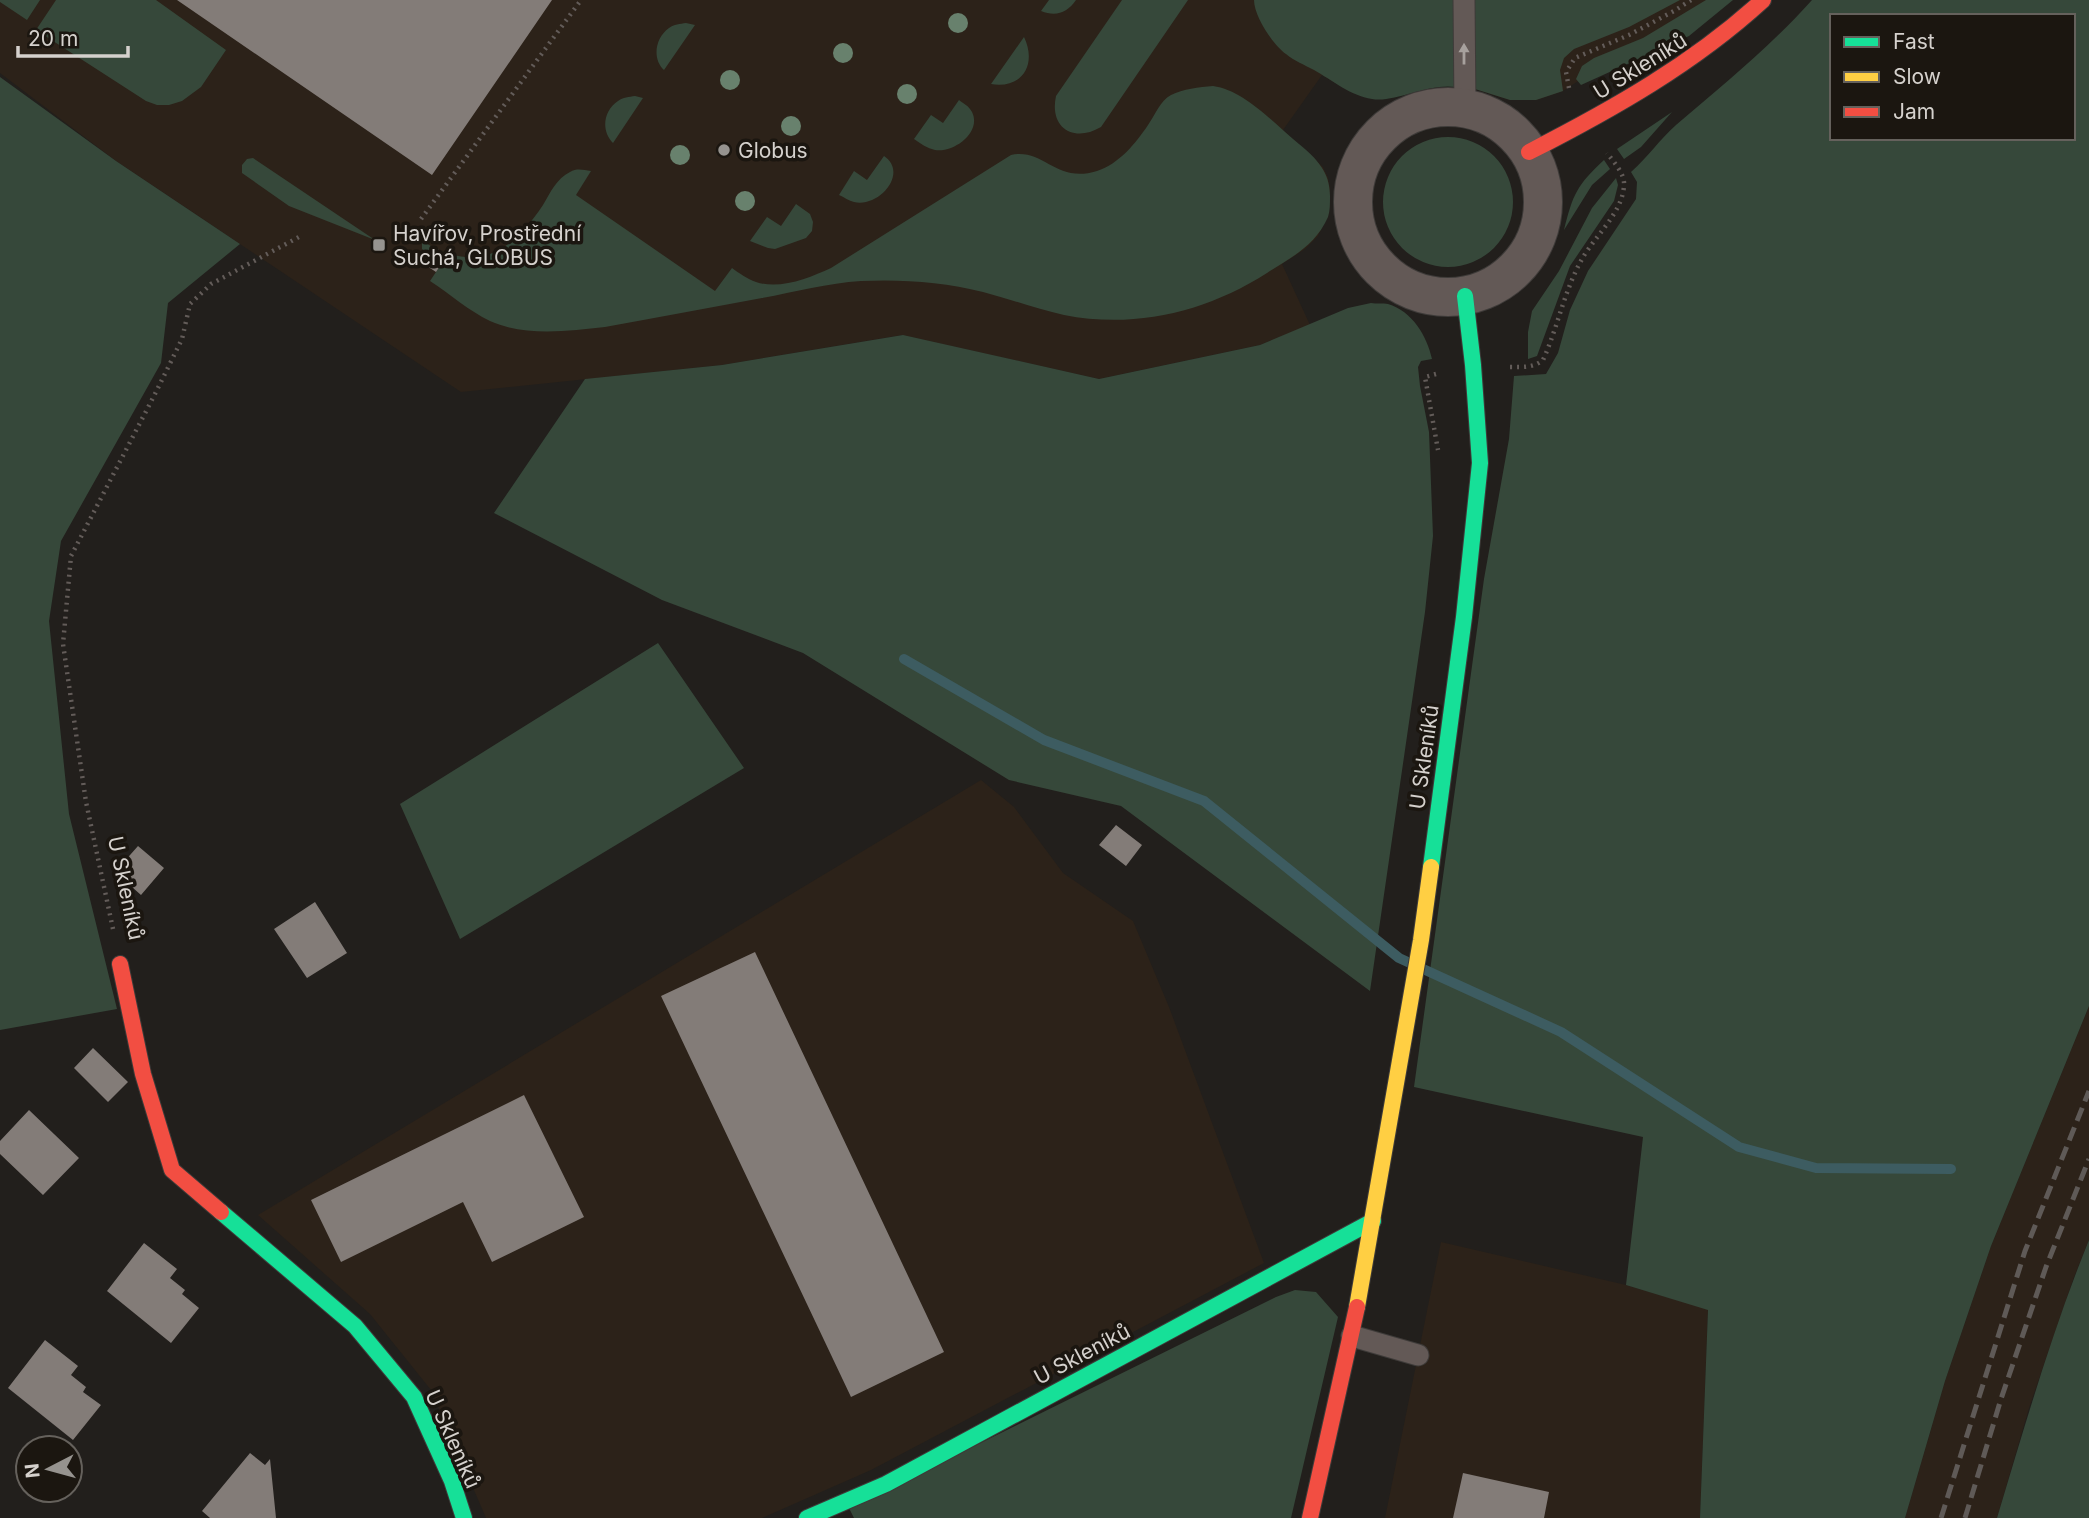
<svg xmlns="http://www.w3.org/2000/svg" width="2089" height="1518" viewBox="0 0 2089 1518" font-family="Inter,sans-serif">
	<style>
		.built { fill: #2c2219 }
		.green { fill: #36483a; fill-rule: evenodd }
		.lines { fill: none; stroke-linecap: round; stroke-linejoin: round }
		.stream { stroke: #3d5c61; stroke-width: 10 }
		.building { fill: #837c78 }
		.lane-casing { stroke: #3e3b39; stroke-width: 23 }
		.street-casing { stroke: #3e3b39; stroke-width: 40 }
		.fast-casing { stroke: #3e3b39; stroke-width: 18 }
		.slow-casing { stroke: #3e3b39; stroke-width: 18 }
		.jam-casing { stroke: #3e3b39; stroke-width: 18 }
		.path { stroke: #635c59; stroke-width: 4.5; stroke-dasharray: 2 5; stroke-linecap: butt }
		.lane { stroke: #635956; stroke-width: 21 }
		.street { stroke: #635956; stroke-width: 38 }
		.fast { stroke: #16e098; stroke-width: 16 }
		.slow { stroke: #ffcf43; stroke-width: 16 }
		.jam { stroke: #f24e42; stroke-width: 16 }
		.rail { stroke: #5f5a57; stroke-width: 5; stroke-dasharray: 14 7; stroke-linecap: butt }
		.tree { fill: #68816d }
		.oneway { fill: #a7a19d }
		.poi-dot { fill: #96938f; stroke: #1b1610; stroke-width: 2.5 }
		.labels { text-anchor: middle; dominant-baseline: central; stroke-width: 7; stroke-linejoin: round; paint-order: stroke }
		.street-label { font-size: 21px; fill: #d5d1cd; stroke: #1b1610 }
		.poi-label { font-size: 21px; fill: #d5d1cd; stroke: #1b1610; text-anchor: start }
	</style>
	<rect width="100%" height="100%" fill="#221f1c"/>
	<path class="built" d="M0,0H1713L1633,45L1563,91L1536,100H1510L1475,89L1446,85L1373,99L1349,91L1322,75L1283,130L1323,167L1328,178L1330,189L1329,213L1318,236L1305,249L1282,264L1310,325L1260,345L1099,379L902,335L722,365L461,392L116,161L0,73Z
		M981,780L1014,807L1063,873L1133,921L1169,1007L1264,1263L871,1470L762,1518H486L431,1390L370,1314L258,1215Z
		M2089,1006V1240L2074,1277L2029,1408L1997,1518H1905L1945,1381L1991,1246Z
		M1441,1242L1626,1285L1708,1309L1700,1518H1385Z"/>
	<path class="green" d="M0,0H40L27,20L0,2Z
		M56,0H156L226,50L201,87L182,101L169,105H157L146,101L36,30Z
		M1049,0H1076C1067,13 1056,17 1041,11Z
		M1122,0H1188L1101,127C1074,143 1049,128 1056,96Z
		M1254,0H1455L1456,87C1427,83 1395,103 1372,99C1351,96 1332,80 1314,70C1305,65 1294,61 1286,54C1273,45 1254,16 1254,0Z
		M1472,0H1680L1629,27L1574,49L1564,58L1560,70L1563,91L1536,100H1510L1475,89Z
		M1706,0H1733L1689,36L1581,85L1576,79L1582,66L1594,58L1643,38Z
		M1812,0H2089V1006L1991,1246L1945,1381L1905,1518H1700L1708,1310L1626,1285L1643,1137L1414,1087L1484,579L1509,439L1514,376L1546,374L1558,353L1570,310L1588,271L1636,199L1637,182L1631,172C1648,157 1660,139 1676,125C1723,85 1771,46 1812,0ZM1832,16H2073V138H1832Z
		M686,23L695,25L664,70C652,59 655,38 669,28C674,24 680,24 686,23Z
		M1024,37C1037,64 1023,89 991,84Z
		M0,77L116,161L240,244L168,303L161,363L61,541L49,621L69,814L117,1009L0,1030Z
		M1213,86C1244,90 1275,124 1299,144C1317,159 1330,172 1330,196C1330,204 1330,211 1328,217C1315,246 1292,257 1267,273C1206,312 1135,329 1064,315C1037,309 1010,299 983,292C943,282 902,279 861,281C828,283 795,292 762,298C710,308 658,317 605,327C568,331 526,337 490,321C469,311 450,294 430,281L442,263L422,249V241C477,274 510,254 543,205C550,193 557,178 570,172C577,168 583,170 591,171L576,195L715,291L732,268C739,273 747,279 756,282C780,290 809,278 831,268L1011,155C1044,148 1056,184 1097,171C1119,164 1136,143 1148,125C1155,115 1160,101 1171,95C1183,89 1199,87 1213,86Z
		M635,96L643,98L613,143C601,131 603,111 618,101C623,97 629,97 635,96Z
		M959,100C964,104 969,106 972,112C982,132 954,153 935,150C927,148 921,144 914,139L931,115L943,123Z
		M1672,112L1641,147L1624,159L1617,149Z
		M1383 202a65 65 0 1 1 130 0a65 65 0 1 1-130 0Z
		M884,156C909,173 879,208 854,202C849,201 844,197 839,195L854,171L867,180Z
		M253,158L375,240L289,206L242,173V165L247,159Z
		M1604,160L1610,169L1592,185L1564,230C1573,194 1577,185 1604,160Z
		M1616,178L1618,185L1614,201L1570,266L1537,356L1528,359V332L1532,311L1559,271L1592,208Z
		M796,204L810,214L813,222L812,231L806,238L775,249L768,248L750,241L767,217L781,226Z
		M1371,303C1376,304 1383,303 1388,304C1412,311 1427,336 1432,359L1421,361L1418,367L1420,386L1429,432L1433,536L1425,612L1370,991L1121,806L1009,780L803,653L662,600L494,513L585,379L722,365L903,335L1099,379L1260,345L1348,308Z
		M658,643L744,768L460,939L400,804Z
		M2089,1240V1518H1997C2025,1425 2052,1331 2089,1240Z
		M1295,1290L1316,1292L1338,1317L1291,1518H854L849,1508L1276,1297Z"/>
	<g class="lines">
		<path class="stream" d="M904,659L1044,740L1204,801L1399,958L1561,1032L1739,1147L1816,1168L1951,1169"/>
	</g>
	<path class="building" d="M177,0H552L432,175Z
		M423,251L442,263L436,272L418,260Z
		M1116,825L1142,845L1126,866L1099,845Z
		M138,846L164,868L141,895L115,872Z
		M315,902L347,953L307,978L274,929Z
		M755,952L944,1352L851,1397L661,996Z
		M93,1048L128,1082L108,1102L74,1068Z
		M524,1095L584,1217L492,1262L463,1202L341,1262L311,1200Z
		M29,1110L79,1158L43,1195L0,1154V1141Z
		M144,1243L177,1269L170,1278L185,1290L182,1294L199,1308L171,1343L107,1291Z
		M45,1340L78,1366L71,1375L86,1387L83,1392L101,1405L73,1440L8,1388Z
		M250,1453L265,1465L270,1459L276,1518H210L202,1511Z
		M1463,1473L1549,1492L1544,1518H1453Z"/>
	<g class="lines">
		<defs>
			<path id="lane" d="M1464,0L1465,108
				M1352,1336L1418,1355"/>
			<path id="street" d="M1353 202a95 95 0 1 1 190 0a95 95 0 1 1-190 0Z"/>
			<path id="fast" d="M1431,867L1464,617L1480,463L1473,365L1465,296
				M221,1212L355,1326L414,1397L452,1481L464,1518
				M807,1518L886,1484L1373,1221"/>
			<path id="slow" d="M1357,1307L1421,940L1431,867"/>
			<path id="jam" d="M1529,152C1613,109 1693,64 1763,0
				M120,964L143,1074L172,1170L221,1212
				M1310,1518L1357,1307"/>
		</defs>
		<use href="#lane" class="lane-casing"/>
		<use href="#street" class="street-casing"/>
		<use href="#fast" class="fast-casing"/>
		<use href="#slow" class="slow-casing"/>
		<use href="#jam" class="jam-casing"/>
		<path class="path" d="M1569,88L1566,72L1575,58L1629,35L1674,11L1691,0
			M421,219L581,0
			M1510,367C1523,367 1533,368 1543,360C1558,327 1564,291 1582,259C1595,236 1623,212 1624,185C1625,174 1613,161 1607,153
			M1436,374L1425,377L1438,450
			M113,929L86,802L63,644L71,556L156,392L182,339L190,304L211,284L299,237"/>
		<use href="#lane" class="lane"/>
		<use href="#street" class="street"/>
		<use href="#fast" class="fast"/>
		<use href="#slow" class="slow"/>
		<use href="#jam" class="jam"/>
		<path class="rail" d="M1941,1518L2025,1251L2089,1091
			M1965,1518L2001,1399L2046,1267L2089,1159"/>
	</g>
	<g class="tree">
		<circle cx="958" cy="23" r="10"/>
		<circle cx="843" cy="53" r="10"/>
		<circle cx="730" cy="80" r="10"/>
		<circle cx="907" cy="94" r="10"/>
		<circle cx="791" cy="126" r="10"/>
		<circle cx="680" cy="155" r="10"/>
		<circle cx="745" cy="201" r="10"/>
	</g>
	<defs><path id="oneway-solid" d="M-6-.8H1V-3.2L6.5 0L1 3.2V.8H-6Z" transform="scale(1.75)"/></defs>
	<use class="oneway" href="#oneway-solid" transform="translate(1464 54) rotate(-90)"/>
	<g class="poi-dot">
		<circle cx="724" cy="150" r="7"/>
		<rect x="372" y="238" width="14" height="14" rx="3.5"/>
	</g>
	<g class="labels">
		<g class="street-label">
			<text transform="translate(1640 66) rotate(-32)">U Skleníků</text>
			<text transform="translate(1424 757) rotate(-82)">U Skleníků</text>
			<text transform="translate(126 888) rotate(78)">U Skleníků</text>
			<text transform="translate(1082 1354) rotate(-28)">U Skleníků</text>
			<text transform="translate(453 1439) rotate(66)">U Skleníků</text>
		</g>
		<g class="poi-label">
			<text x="738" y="150">Globus</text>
			<text x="393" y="233">Havířov, Prostřední<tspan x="393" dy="24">Suchá, GLOBUS</tspan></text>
		</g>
	</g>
	<rect x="1830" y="14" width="245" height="126" fill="#1b1610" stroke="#65615c" stroke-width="2"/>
	<rect x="1844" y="37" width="35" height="10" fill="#16e098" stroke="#65615c" stroke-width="2"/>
	<text x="1893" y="49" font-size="21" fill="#d5d1cd">Fast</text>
	<rect x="1844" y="72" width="35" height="10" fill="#ffcf43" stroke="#65615c" stroke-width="2"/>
	<text x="1893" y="84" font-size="21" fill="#d5d1cd">Slow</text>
	<rect x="1844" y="107" width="35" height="10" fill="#f24e42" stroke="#65615c" stroke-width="2"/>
	<text x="1893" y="119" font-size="21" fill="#d5d1cd">Jam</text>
	<g transform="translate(49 1469) rotate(264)"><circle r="33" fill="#1b1610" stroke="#65615c" stroke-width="2"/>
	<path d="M0-5L12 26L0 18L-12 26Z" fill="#96938f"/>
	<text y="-10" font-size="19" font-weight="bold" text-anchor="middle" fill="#d5d1cd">N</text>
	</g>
	<path d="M18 46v10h110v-10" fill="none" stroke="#d5d1cd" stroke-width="3.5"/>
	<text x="28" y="46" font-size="21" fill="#d5d1cd" stroke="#1b1610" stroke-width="5" paint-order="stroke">20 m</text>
</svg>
